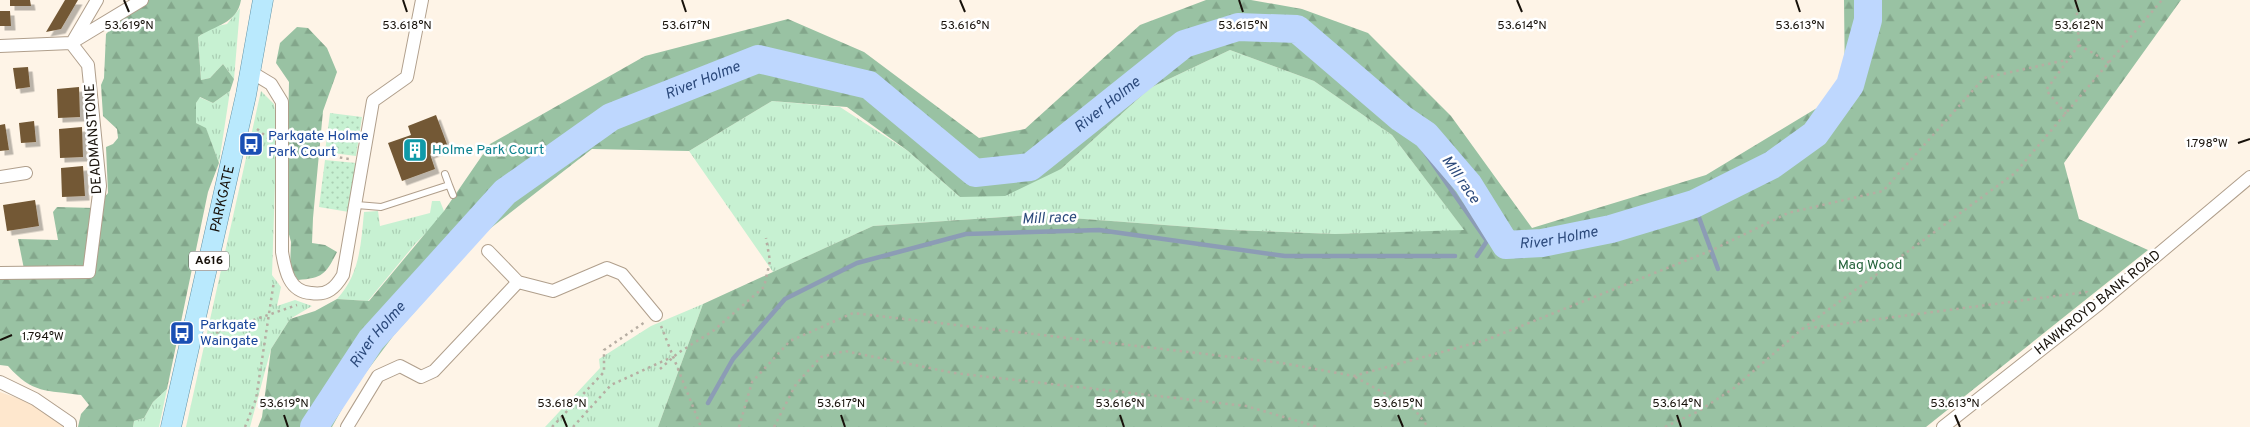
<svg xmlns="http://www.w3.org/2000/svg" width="2250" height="427" viewBox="0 0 2250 427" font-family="Overpass,sans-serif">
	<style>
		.built { fill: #fee7cd }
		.grass { fill: url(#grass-tufts) }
		.forest { fill: url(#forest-firs) }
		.park { fill: url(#park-dots) }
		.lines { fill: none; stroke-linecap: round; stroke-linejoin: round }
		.stream { stroke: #8c9cb5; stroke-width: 4.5 }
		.river { stroke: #bed7fe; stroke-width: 28 }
		.building { fill: #735835; filter: url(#shadow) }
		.lane-casing { stroke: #b09f8c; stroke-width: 8 }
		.street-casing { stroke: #b09f8c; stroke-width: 14 }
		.primary-casing { stroke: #6294a7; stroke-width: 21 }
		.path { stroke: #b6ada2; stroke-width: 2.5; stroke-dasharray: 2.5 4; stroke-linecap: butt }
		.lane { stroke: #fff; stroke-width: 6 }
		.street { stroke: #fff; stroke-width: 12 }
		.primary { stroke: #b9e9fd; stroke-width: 20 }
		.ticks { fill: none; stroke: #17110a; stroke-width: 2 }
		.labels { text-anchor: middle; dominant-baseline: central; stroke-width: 5; stroke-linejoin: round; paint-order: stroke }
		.shield { fill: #fff; stroke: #5d5854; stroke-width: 1 }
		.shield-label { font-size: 12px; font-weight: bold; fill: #17110a }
		.transit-label { font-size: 14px; fill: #164399; stroke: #fff; text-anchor: start }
		.street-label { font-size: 14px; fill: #17110a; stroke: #fff }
		.culture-label { font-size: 14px; fill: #0d838f; stroke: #fff; text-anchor: start }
		.park-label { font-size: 14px; fill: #25633b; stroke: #fff }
		.water-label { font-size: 15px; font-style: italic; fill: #2b497b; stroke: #fff }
		.ticks-label { font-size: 12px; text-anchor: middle; fill: #17110a; stroke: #fff; stroke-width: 5; stroke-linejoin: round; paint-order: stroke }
	</style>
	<defs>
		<pattern id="grass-tufts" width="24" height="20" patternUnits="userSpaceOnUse" patternTransform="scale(1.25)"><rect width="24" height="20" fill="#c7f1d2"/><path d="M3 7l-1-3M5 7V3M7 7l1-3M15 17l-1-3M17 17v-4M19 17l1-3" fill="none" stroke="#aaceb3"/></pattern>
		<pattern id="forest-firs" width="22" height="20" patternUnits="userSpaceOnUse" patternTransform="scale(1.25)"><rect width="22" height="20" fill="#99c2a3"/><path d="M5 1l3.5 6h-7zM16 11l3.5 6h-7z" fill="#83a68b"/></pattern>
		<pattern id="park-dots" width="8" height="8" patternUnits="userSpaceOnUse" patternTransform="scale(1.25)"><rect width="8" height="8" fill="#c7f1d2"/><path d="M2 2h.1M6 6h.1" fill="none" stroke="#aaceb3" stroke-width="1.8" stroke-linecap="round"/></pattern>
		<filter id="shadow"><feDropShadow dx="4.5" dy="4.5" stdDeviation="0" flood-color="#0004"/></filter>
	</defs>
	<rect width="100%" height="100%" fill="#fef4e7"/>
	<path class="built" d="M0,392L34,404L65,427H0Z"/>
	<path class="grass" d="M240,8L234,79L223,64L210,78L201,80L198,37L213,27L227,24Z
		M1230,50L1314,81L1392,135L1465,231L1335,234L1231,230L1031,215L873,226L773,272L689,151L772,101L840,107L908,151L960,197L1061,169L1150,88Z
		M230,91L219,163L206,129L196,123V103L199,97L213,103Z
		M261,91L274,104L277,123L272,275L281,287L277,306L295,300L312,306L290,319L271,349L250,427H186Z
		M432,201H440L444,211L440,219L415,244L368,301L337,299C360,274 361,244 364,212L378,211L380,226L430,213Z
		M703,304L658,427H545L600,368L599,359L651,326Z
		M167,389L159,427H133L134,421L144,418L153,402Z"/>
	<path class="forest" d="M133,0H241C237,24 215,25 198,37L201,80L210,78L223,64L234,79L230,91L213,103L200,97L196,103V123L206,128L219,163L208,192L167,389L153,402L144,418L134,421L133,427H78L81,414L89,405L81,395C46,390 33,394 8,366L0,365V278L26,279L18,239L58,240L53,212L57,207L95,208L108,193L106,147L113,144L118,138L117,129L103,116L101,85L104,78L106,34L126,14Z
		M1206,0H1251L1302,9L1368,33L1451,116L1532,228L1706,175L1845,91L1844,0H2181L2064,163L2079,219L2148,250L1926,427H658L703,304L873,226L1031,215L1231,230L1335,234L1464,230L1392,135L1314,81L1230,50L1150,88L1061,169L1005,196L960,197L908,151L847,107L772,101L689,151L592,149L487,231L394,335L352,391L332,427H258L262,417L271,349L290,319L315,311L337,299L369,301L444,211L490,144L645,56L788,19L864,52L979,138L1025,129L1140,25Z
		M297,27L308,28L327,48L337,72L323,111L313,218L312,243L325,245L337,252C326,274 323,278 298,280L290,268L291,242L286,223L289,82L276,63L280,43Z"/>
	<path class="park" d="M330,113L362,117L356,156L325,152Z
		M325,160L356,163L349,212L319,207Z"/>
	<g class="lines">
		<path class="stream" d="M1401,118L1487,241L1477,256
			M1694,204L1718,269
			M708,403L733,359L785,299L857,263L966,234L1099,230L1285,256H1455"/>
		<path class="river" id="s1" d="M314,427L371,340L505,192L611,117L758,59L869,85L975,173L1030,167L1184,44L1238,27L1297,29L1401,118L1426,135L1468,184L1506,245L1542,243L1611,229L1694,204L1772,165L1815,134L1850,85L1868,20V0"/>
	</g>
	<path class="building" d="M10,0H30L31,6H10Z
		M65,0H78L61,29L46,32Z
		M0,11H10L11,26H0Z
		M28,67L30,87L16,89L13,68Z
		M79,87L80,117L58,118L57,89Z
		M436,115L448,147L430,154L435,169L402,181L388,143L411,135L408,126Z
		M34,121L36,142L21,143L19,123Z
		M5,124L9,150L0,151V125Z
		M82,127L83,157L60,158L59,129Z
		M83,166L85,196L62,197L61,168Z
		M35,200L39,226L7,231L3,205Z"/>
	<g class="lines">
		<defs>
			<path id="lane" d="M449,185L453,195
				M357,205L381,207L449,185L445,174"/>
			<path id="street" d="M73,41L97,0
				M0,46L71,43L142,0
				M251,72L271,84L282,102V252C285,270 289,292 311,293C317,294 324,294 330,290C335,287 340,280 343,275L373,101L407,77L422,0
				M0,177L26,173
				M488,251L518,282
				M0,273L89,272L100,186L88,65L71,43
				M0,382L35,399L70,423V427
				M347,427L378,376L400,366L421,377L434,371L518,282L553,291L607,268L622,274L656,315
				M1943,427L2099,304L2250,177"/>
			<g id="primary">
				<path id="s2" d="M171,427L246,95L263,0"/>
			</g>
		</defs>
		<use href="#lane" class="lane-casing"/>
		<use href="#street" class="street-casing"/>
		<use href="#primary" class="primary-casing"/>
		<path class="path" d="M2079,45L2110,63
			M2066,114L2046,90L2079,45L2076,0
			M257,129L268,138
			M295,150L349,159
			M661,326L701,427
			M1802,329L2015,173L2162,0
			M210,335L297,305
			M660,369L678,353L713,331L764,287L770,261L766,238
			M1355,377L1415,410L1428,427
			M245,427L256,399L274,281
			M552,427L604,372V350L645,322
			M573,427L611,385L672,357
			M739,427L752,382L790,341L853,313L1282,363L1354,376L1486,340L1710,251L1788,213L1883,191L1984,78L2066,60
			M774,427L796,384L821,357L845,351L954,373L1246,406L1318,427
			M1665,427L1699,411L1734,388L1802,329L2087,292L2089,294"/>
		<use href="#lane" class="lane"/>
		<use href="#street" class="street"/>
		<use href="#primary" class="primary"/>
	</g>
	<path class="ticks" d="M124,0L129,12M403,0L407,12M682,0L686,12M960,0L965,12M1239,0L1243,12M1517,0L1522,12M1796,0L1800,12M2075,0L2079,12M2238,143L2250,139M0,340L12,335M284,415L288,427M562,415L567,427M841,415L845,427M1120,415L1124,427M1398,415L1403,427M1677,415L1681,427M1955,415L1960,427"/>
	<defs>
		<symbol id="bus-square" viewBox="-11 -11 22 22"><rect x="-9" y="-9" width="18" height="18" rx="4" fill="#1a4fb4" stroke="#fff"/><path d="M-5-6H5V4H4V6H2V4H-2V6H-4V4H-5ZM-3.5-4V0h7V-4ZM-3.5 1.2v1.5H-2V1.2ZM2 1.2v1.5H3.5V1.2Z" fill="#fff"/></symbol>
		<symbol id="building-square" viewBox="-11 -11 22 22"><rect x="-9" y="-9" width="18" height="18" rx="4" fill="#0f9aa8" stroke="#fff"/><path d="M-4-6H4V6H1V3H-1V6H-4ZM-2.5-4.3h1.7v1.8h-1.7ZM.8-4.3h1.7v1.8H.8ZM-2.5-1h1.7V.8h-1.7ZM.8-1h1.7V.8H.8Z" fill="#fff"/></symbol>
	</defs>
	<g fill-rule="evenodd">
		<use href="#bus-square" x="237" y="130" width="28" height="28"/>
		<use href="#building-square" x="401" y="136" width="28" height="28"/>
		<use href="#bus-square" x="168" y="319" width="28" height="28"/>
	</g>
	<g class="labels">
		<rect class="shield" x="189" y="251.5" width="40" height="19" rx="4"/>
		<g class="shield-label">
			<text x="209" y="261">A616</text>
		</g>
		<g class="transit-label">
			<text x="268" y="136">Parkgate Holme<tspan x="268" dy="16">Park Court</tspan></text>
			<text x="200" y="325">Parkgate<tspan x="200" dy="16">Waingate</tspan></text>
		</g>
		<g class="street-label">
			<text transform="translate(94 139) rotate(-94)">DEADMANSTONE</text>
			<text stroke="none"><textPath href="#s2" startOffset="234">PARKGATE</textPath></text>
			<text transform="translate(2098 303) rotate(-39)">HAWKROYD BANK ROAD</text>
		</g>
		<g class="culture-label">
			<text x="432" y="150">Holme Park Court</text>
		</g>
		<g class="park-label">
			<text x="1870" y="265">Mag Wood</text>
		</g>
		<g class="water-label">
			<text stroke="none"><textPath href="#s1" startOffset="532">River Holme</textPath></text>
			<text stroke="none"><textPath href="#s1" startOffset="998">River Holme</textPath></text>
			<text transform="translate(1460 180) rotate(55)">Mill race</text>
			<text transform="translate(1049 219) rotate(-2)">Mill race</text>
			<text stroke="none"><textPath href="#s1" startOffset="1568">River Holme</textPath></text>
			<text stroke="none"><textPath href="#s1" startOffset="112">River Holme</textPath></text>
		</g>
	</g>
	<g class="ticks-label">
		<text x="129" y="29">53.619°N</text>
		<text x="407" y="29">53.618°N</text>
		<text x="686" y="29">53.617°N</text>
		<text x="965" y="29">53.616°N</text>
		<text x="1243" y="29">53.615°N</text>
		<text x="1522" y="29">53.614°N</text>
		<text x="1800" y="29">53.613°N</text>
		<text x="2079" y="29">53.612°N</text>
		<text x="2207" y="147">1.798°W</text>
		<text x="43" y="340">1.794°W</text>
		<text x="284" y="407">53.619°N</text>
		<text x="562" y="407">53.618°N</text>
		<text x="841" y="407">53.617°N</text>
		<text x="1120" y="407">53.616°N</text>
		<text x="1398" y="407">53.615°N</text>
		<text x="1677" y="407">53.614°N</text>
		<text x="1955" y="407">53.613°N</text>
	</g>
</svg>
